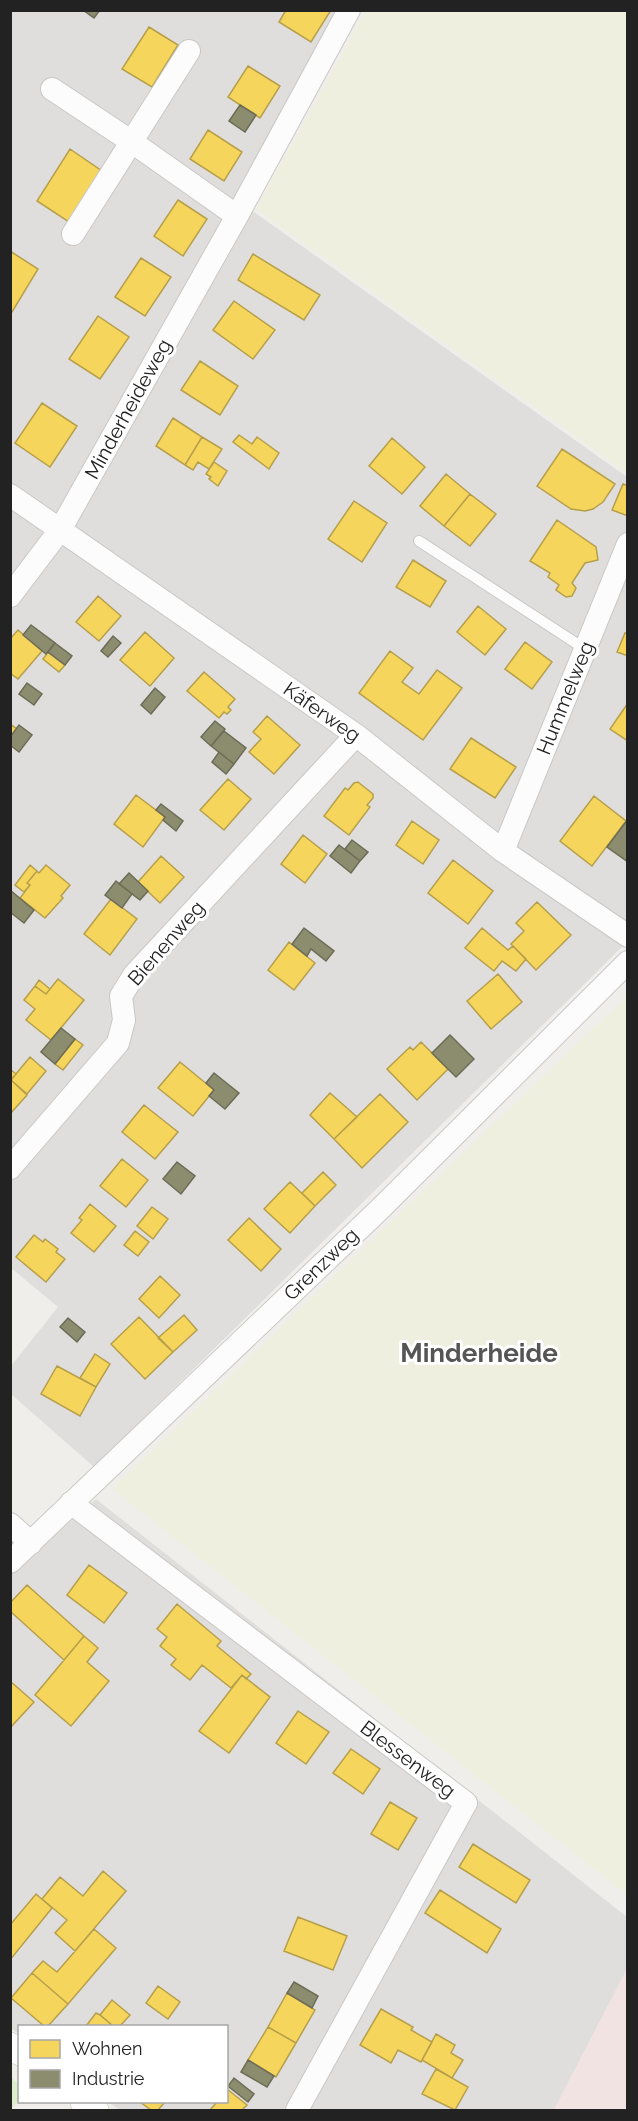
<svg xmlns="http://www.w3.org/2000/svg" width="638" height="2121" viewBox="0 0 638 2121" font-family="Raleway,sans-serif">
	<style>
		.residential { fill: #dfdedc }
		.commercial { fill: #f1e3e1 }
		.farmland { fill: #efefdf }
		.grass { fill: #ddeccb }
		.homes { fill: #f6d55c; stroke: #b69f4b; stroke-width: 1.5 }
		.industry { fill: #8c8c6e; stroke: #6c6c57; stroke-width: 1.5 }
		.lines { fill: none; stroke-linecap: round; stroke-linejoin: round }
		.service-casing { stroke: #c9c8c7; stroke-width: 12 }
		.minor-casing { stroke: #c9c8c7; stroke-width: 24 }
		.tertiary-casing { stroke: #c9c8c7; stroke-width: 28 }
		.service { stroke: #fdfcfc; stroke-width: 10 }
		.minor { stroke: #fdfcfc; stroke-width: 22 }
		.tertiary { stroke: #fdfcfc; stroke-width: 27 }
		.labels { text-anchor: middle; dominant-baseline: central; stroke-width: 6; stroke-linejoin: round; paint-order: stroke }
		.street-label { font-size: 20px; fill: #222; stroke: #fff }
		.district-label { font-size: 26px; font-weight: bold; fill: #555; stroke: #fff }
	</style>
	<rect width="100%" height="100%" fill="#f0eeeb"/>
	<path class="residential" d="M11,11H342L237,200L627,477V942L94,1467L11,1394V1366L58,1307L10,1267Z
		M96,1499L627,1917V1969L554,2110H120L108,2102H226V2026H20L19,2034L11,2028L10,1574Z"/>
	<path class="commercial" d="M627,1969V2110H554Z"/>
	<path class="farmland" d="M366,11H627V473L256,209Z
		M627,996L628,1480L625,1485L628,1488L627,1895L112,1489Z"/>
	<path class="grass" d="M11,2077L19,2085V2099L11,2110Z"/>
	<path class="homes" d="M286,10H331L311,42L279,22Z
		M149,27L178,45L152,87L122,69Z
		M248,66L280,86L260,118L228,97Z
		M208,130L242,152L224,181L190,159Z
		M70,149L102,171L69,222L37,201Z
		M178,200L207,219L183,256L154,236Z
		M10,251L38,269L12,312H10Z
		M253,254L320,295L304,320L238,280Z
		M141,258L171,277L145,316L115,297Z
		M234,301L275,330L253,359L213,330Z
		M98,316L129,337L100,379L69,359Z
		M200,361L238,386L220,415L181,390Z
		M42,403L77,426L50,467L15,443Z
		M173,418L202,437L185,465L156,446Z
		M239,435L252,444L257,437L279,453L269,469L233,442Z
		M202,437L222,449L209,469L198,462L193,470L185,465Z
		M392,438L425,467L402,494L369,466Z
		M562,449L615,484L603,502L593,509L585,511L571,509L537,486Z
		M214,462L227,471L218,486L209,479L211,477L206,474Z
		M446,474L470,494L444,526L420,506Z
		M623,484L628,486V516L612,510Z
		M470,494L496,514L470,546L444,526Z
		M354,501L387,523L362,562L328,539Z
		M557,520L596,547L598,560L585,563L572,583L576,588L572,596L566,597L556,590L559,585L548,577L550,573L530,561Z
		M413,560L446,581L430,607L396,587Z
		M98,596L121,616L99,641L76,622Z
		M478,606L506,629L485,655L457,632Z
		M18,630L42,651L18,679L10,673V639Z
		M145,632L174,658L150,686L120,660Z
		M625,633L628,634V656L617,652Z
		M525,642L552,662L532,689L505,669Z
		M390,651L413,668L402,682L419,694L437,670L462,688L423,740L359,693Z
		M48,652L65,665L59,672L43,659Z
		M204,672L235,699L228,707L231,710L227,714L224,712L219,718L187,691Z
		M628,703V741L610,729Z
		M267,716L300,745L274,774L249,752L261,739L253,732Z
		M10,724L17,729L10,737Z
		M471,738L516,767L495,798L450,769Z
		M228,779L251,799L224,830L200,810Z
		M358,782L373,794V798L367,805L370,807L349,835L324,816L345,788L348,790L354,783Z
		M136,795L165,817L143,847L114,824Z
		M594,796L626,821L592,866L560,841Z
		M412,821L439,840L423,864L396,845Z
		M303,835L327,854L305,883L281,864Z
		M161,856L184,877L160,903L138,882Z
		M453,860L493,891L468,924L428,893Z
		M30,865L37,871L27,883L30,885L24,892L15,885Z
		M46,865L70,885L61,896L63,898L45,918L20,898L30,885L27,883L37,871L39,873Z
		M111,899L137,919L110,955L84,934Z
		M537,902L571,935L536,970L511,944L524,931L516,923Z
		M482,928L508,950L513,946L526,959L516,971L502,961L494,971L465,948Z
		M289,942L315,963L294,990L268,970Z
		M498,974L522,1002L491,1029L467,1001Z
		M58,979L84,1000L51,1040L26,1020L35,1009L24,1000L35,986L46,994Z
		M39,980L50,989L46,994L35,986Z
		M75,1039L83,1045L63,1070L55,1064Z
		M421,1042L448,1069L417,1100L387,1069L410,1047L413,1050Z
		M30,1057L46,1071L27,1094L11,1080Z
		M180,1062L214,1090L193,1116L158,1088Z
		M10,1069L16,1074L11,1080L27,1095L10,1114Z
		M330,1093L357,1117L334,1139L310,1115Z
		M380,1094L408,1122L362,1168L334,1139Z
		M144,1105L178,1132L155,1159L122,1132Z
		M122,1159L148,1180L126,1207L100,1186Z
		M323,1172L336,1185L315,1206L302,1193Z
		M290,1182L315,1206L290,1233L264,1209Z
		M90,1204L116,1226L94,1252L71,1233L82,1220L79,1218Z
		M152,1207L168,1219L153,1239L137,1226Z
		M249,1218L281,1249L261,1271L228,1240Z
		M135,1231L149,1242L138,1256L124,1245Z
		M34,1235L43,1242L45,1239L58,1249L56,1252L65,1259L46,1282L16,1257Z
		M160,1276L180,1295L159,1318L139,1299Z
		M184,1315L197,1330L173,1352L158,1338Z
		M139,1317L173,1352L145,1379L111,1344Z
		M95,1354L110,1364L96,1387L80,1378Z
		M57,1366L96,1387L80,1416L41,1394Z
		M89,1565L127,1593L104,1623L67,1595Z
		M27,1585L84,1636L64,1660L10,1611V1603Z
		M177,1604L221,1641L217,1646L251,1674L246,1679L242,1675L231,1688L202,1665L190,1680L171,1665L176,1659L160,1646L167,1637L157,1629Z
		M84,1636L98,1648L87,1662L109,1681L71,1726L35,1695Z
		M242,1675L270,1697L229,1753L199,1731Z
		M10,1681L34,1702L10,1728Z
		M298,1711L329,1732L306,1764L276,1743Z
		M351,1749L380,1769L363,1794L333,1773Z
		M390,1802L417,1818L398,1850L371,1834Z
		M473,1844L530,1880L516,1903L459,1867Z
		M103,1871L126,1891L75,1951L55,1933L67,1920L42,1899L60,1877L83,1896Z
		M440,1890L501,1929L487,1953L425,1913Z
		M36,1894L52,1908L10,1960V1925Z
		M298,1917L347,1936L333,1970L284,1951Z
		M94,1929L116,1948L68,2004L32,1973L43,1961L57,1972Z
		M32,1973L68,2004L48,2026H44L11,1998Z
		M158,1986L180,2002L168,2019L146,2003Z
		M287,1993L315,2010L296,2043L268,2027Z
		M112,2000L130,2015L120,2026H113L100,2015Z
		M381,2009L413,2027L411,2030L432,2042L421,2062L398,2050L391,2063L360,2045Z
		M96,2013L100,2015L113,2026H86Z
		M268,2027L296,2043L276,2077L248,2060Z
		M436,2034L455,2045L451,2053L463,2060L452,2078L422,2060Z
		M436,2069L468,2087L455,2110L422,2094Z
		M227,2089L247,2105L242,2110H210L217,2102H226Z
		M140,2102H165L158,2110H151Z"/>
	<path class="industry" d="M83,10H100L94,18Z
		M240,105L256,115L245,132L229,121Z
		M31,625L55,643L46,654L23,635Z
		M113,636L121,643L108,657L101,651Z
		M55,643L72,656L65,665L48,652Z
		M27,683L42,694L34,705L19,694Z
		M155,688L165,697L151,714L141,705Z
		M215,721L225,729L211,746L201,737Z
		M19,725L32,735L19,752L10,745V737Z
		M224,731L246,748L234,764L211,746Z
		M219,752L234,764L226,774L212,762Z
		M161,804L183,821L176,831L163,820L165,817L156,810Z
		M628,819V862L607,847Z
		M352,840L368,852L360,861L345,849Z
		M339,845L360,861L351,873L330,856Z
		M129,873L148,891L140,900L119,884Z
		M116,881L132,894L122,908L105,895Z
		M10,890L34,910L24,923L10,912Z
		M304,928L334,951L326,961L311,949L307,956L292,944Z
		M61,1028L75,1039L55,1064L41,1052Z
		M450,1035L474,1059L456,1077L432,1053Z
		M214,1073L239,1093L225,1109L209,1096L214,1090L206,1083Z
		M177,1162L195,1176L181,1194L163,1179Z
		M68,1318L85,1332L77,1342L60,1327Z
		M294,1982L318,1996L312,2008L287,1993Z
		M248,2060L274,2076L267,2087L241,2072Z
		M234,2078L254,2094L248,2102L228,2086Z"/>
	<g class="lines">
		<defs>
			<path id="service" d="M419,541L585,649"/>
			<path id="minor" d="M52,89L132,142L237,216
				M73,234L189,51
				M10,495L356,735L503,851L628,936
				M10,596L60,530L237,216L349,10
				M503,851L628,544
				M10,1168L118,1043L124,1020L121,996L134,975L356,735
				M71,1503L466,1803L297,2110
				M10,1524L31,1543
				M10,1562L380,1209L628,962"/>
			<path id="tertiary" d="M10,2046L20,2052
				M84,2102L95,2110"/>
		</defs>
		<use href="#service" class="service-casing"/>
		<use href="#minor" class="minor-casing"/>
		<use href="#tertiary" class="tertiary-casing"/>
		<use href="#service" class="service"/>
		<use href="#minor" class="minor"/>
		<use href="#tertiary" class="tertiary"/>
	</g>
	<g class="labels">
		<g class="street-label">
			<text transform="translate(128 409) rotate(-61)">Minderheideweg</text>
			<text transform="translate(565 698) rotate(-68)">Hummelweg</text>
			<text transform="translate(322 712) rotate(35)">Käferweg</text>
			<text transform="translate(166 943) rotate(-49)">Bienenweg</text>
			<text transform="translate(321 1264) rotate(-44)">Grenzweg</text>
			<text transform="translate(408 1759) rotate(37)">Blessenweg</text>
		</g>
		<g class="district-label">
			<text x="479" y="1353">Minderheide</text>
		</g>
	</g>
	<rect width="638" height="2121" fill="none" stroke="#222222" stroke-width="24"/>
	<rect x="18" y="2025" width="210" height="78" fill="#ffffff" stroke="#a7a7a7" stroke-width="1.5"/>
	<rect x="30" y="2040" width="30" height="18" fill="#f6d55c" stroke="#a7a7a7" stroke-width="1.5"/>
	<text x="72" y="2055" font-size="18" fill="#222222">Wohnen</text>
	<rect x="30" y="2070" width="30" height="18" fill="#8c8c6e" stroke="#a7a7a7" stroke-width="1.5"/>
	<text x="72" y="2085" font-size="18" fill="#222222">Industrie</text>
</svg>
